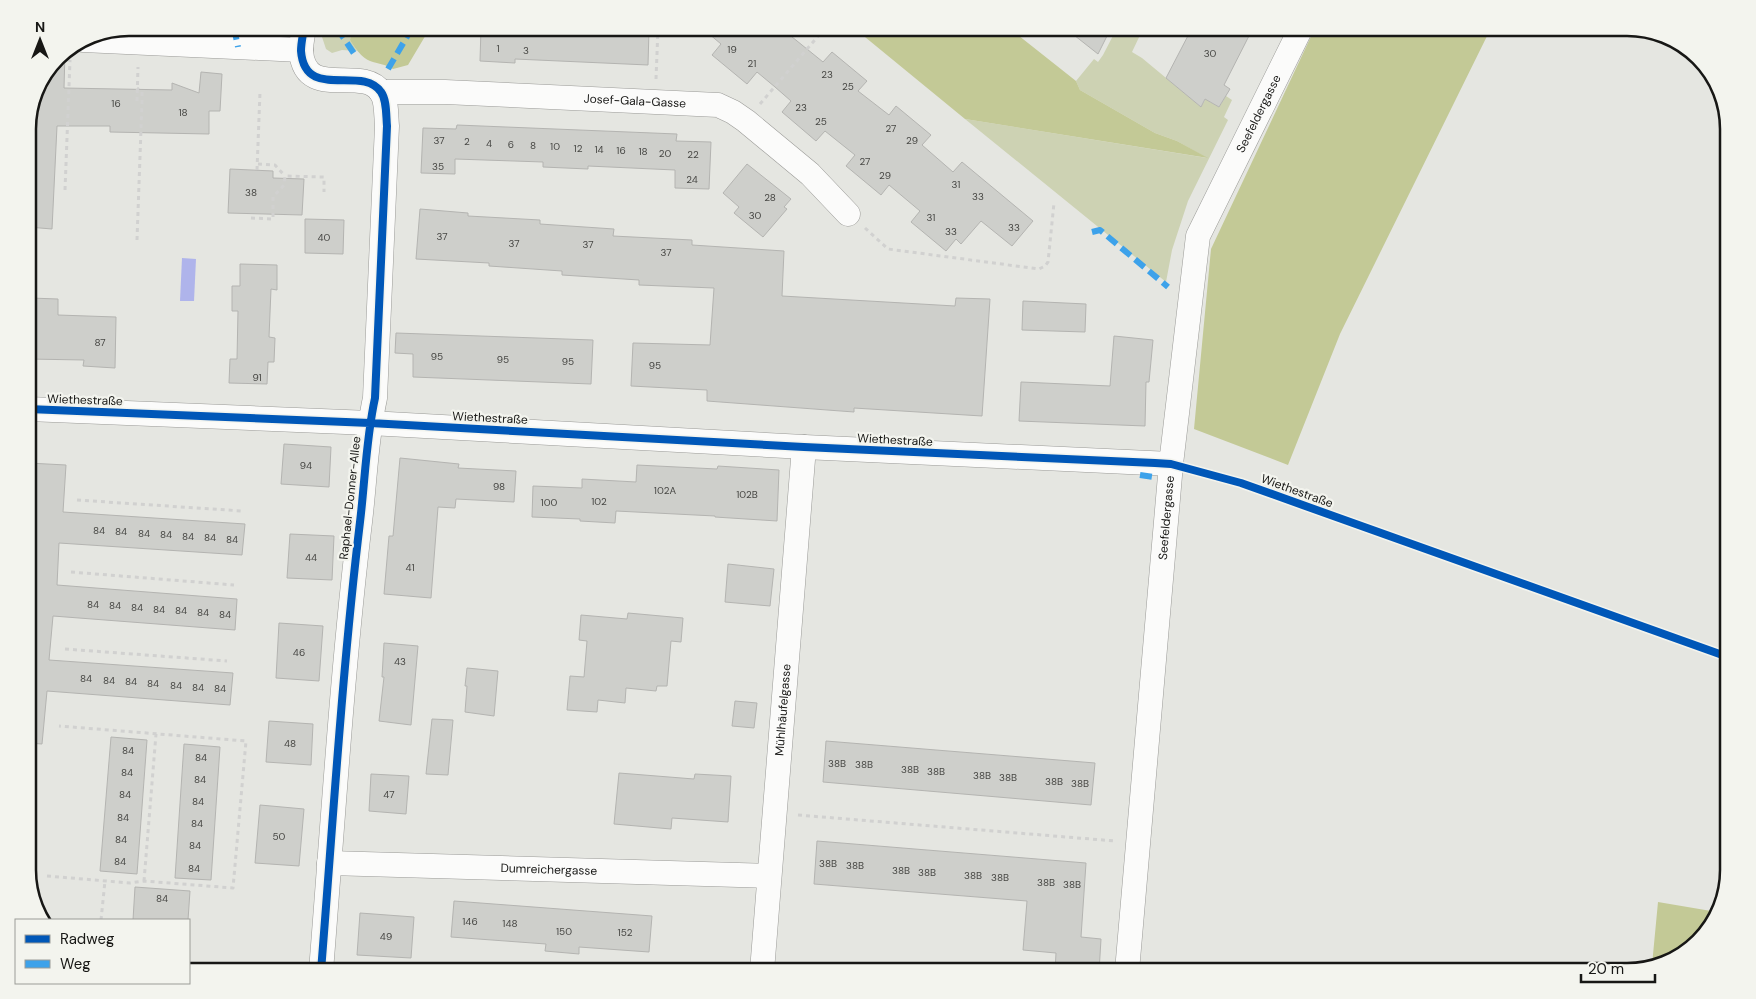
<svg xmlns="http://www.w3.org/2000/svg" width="1756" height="999" viewBox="0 0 1756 999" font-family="'DM Sans',sans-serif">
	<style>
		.built { fill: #d5d7cd }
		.green { fill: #cdd2b3 }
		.forest { fill: #c3c996 }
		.water { fill: #afb4eb }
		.building { fill: #cecfcb; stroke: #b4b4b1 }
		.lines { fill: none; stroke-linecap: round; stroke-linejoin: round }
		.minor-casing { stroke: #9a9a97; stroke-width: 25 }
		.path { stroke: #d1d1d0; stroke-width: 3; stroke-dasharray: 4 4; stroke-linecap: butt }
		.minor { stroke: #fbfbfa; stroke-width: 24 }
		.quiet { stroke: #3da2ea; stroke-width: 6; stroke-dasharray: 12 6; stroke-linecap: butt }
		.cycleway-casing { stroke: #f3f4ee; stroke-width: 11 }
		.cycleway { stroke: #0057b8; stroke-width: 8 }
		.labels { text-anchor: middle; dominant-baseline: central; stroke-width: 4.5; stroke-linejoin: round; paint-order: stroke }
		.number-label { font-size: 10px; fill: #474744 }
		.street-label { font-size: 12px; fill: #171715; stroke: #f3f4ee }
		.rim { fill: none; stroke: #171715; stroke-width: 2.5 }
	</style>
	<rect width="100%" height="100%" fill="#e5e6e1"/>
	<path class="built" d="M129,28H281L280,38L115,30Z"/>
	<path class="green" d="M330,28H352L350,40L357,51L342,50L332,53L326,49L322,37Z
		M1117,28H1138L1142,31L1132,52L1142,58L1201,107L1212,88L1210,102L1219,107L1226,96L1232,100L1224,117L1228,120L1188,201L1172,250L1166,282L965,119L1207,158L1177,141L1155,133L1080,90L1076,81L1094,59L1098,62L1103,55Z"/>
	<path class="forest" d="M352,28H430L408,65L393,69C385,64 378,64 370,61C362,58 354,47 350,40Z
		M854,28H1009L1076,81L1080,90L1155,133L1177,141L1208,158L965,119Z
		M1315,28H1491L1340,334L1288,465L1194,429L1211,249Z
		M1658,902L1717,912L1715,921L1678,958L1652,965Z"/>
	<path class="water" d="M182,258L196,259L194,301H180Z"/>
	<path class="building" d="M481,28H599L649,30L648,65L515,59V63L480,61Z
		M702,28H781L823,62L832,52L867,81L858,91L889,115L896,106L931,135L922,145L953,172L962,162L1033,221L1012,246L981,221L961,244L956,239L946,251L911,222L920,211L889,185L881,195L846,166L855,155L825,131L816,141L782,112L791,101L775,87L757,72L747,84L712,55L721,44Z
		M1065,28H1111L1098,54Z
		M1192,28H1253L1224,85L1230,89L1219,107L1205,99L1201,107L1166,78Z
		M65,52L64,88L172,90V83L199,93L201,72L222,74L220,111H209V134L110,132V126H57L52,229L28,227V137L29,115L35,90L57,57Z
		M457,125L677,134L676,141L711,142L709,189L675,188V170L588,166V169L543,167V162L455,159V174L421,173L423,128L456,129Z
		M747,164L791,199L784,207L787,209L763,237L734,213L739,207L723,193Z
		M230,169L273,171V178L304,179L302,215L228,213Z
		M420,209L468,213V216L540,220V224L614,229L613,236L692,240V245L784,251L782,296L955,306L956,298L990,299L982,416L854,408V412L707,401V390L631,386L633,343L710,345L714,288L639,285V280L562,275V271L489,266V263L416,259Z
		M305,219L344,220L343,254L305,253Z
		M240,264L277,265V290L271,289L269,337L275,338L274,362H268L267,384L229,383L230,359H237L238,311H232V286H240Z
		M30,298L58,299V315L116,317L115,368L83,366L84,360L28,359V316H29Z
		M1023,301L1086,304L1085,332L1022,330Z
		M396,333L593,340L591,384L413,377V354L395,353Z
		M1114,336L1153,340L1149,382H1146L1145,426L1019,421L1021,382L1110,386Z
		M284,444L331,447L329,487L281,484Z
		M400,458L459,464L458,468L516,471L514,502L456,499L455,508L438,507L431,598L384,594L389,536H393Z
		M28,463L66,465L63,512L245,524L242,555L59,543L57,585L237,599L235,630L53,616L49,660L233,673L230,705L47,691L42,744L28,743Z
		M637,465L717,469L718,466L779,470L777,521L715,517V516L616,511L615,523L580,521V519L532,517L533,486L582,488V479L636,482Z
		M290,534L334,536L332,580L287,578Z
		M728,564L774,569L770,606L725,602Z
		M628,613L683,618L681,642L671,641L667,686H657L656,691L626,688L625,703L598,700L597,712L567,710L570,676L584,677L587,641L579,640L581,615L627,619Z
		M279,623L323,626L319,681L276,678Z
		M384,643L418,646L411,725L379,721L384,677H382Z
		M467,668L498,671L494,716L465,712L467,686H465Z
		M735,701L757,703L754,728L732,726Z
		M432,719L453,720L448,775L426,774Z
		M269,721L313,724L311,765L266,762Z
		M111,737L147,740L137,874L100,871Z
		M826,741L1095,763L1091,805L823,782Z
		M184,744L220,747L211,880L175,878Z
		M619,773L694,779L695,774L731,776L728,822L672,818L671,829L614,824Z
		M371,774L409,776L406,814L369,811Z
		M260,805L304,809L299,866L255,863Z
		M817,841L1086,863L1081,937L1101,939L1099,972H1055L1056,953L1023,950L1027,901L814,884Z
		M135,887L190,891L188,920H133Z
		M454,901L652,916L649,952L579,947V954L545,951L546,944L451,937Z
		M360,913L414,917L411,958L357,955Z"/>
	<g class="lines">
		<defs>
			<g id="minor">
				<path d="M304,28C303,35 301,43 301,51C305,102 362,64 381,92C387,100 386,116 387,126L375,398C366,439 365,481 360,522C342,671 333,822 321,971"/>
				<path d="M83,40L301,50"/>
				<path id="s1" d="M381,92H445L718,105L733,112L746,121L810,174L848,214"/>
				<path d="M28,409L370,423L804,447L1171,464"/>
				<path id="s2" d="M329,863L769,876"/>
				<path id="s3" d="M762,971L804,447"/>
				<path id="s4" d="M1127,971L1171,464L1198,236L1301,28"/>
			</g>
		</defs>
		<use href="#minor" class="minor-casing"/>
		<path class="path" d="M1143,28L1147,31L1149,28
			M656,79L658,28
			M137,101L138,67
			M760,104L825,28
			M258,164L275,165L285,176
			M257,170L260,92
			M65,190L70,60
			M251,218L273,219V197L284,185L285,176L324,177V192
			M865,228L888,249L1039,269L1045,266L1048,262L1054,203
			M137,240L142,101V92L137,88
			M77,500L242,511
			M71,572L234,585
			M65,649L227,661
			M798,815L1115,841
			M47,876L130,883L144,881L233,888L246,741L59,726
			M144,881L156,734
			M101,920L105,881"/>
		<use href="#minor" class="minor"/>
		<path class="quiet" d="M234,28L238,47
			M337,28L355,55
			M388,69L412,28
			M1092,232L1100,230L1168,287
			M1140,475L1153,477"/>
		<defs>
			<path id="cycleway" d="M304,28C303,35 301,43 301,51C305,102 362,64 381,92C387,100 386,116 387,126L375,398C366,439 365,481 360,522C342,671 333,822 321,971
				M28,409L370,423L804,447L1155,463L1171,464L1241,483L1728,657"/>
		</defs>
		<use href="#cycleway" class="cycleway-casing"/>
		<use href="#cycleway" class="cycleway"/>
	</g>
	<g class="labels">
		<g class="number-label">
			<text x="498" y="48">1</text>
			<text x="732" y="49">19</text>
			<text x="526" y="50">3</text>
			<text x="1210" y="53">30</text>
			<text x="752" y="63">21</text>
			<text x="827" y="74">23</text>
			<text x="848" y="86">25</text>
			<text x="116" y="103">16</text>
			<text x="801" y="107">23</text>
			<text x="183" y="112">18</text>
			<text x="821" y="121">25</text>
			<text x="891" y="128">27</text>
			<text x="439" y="140">37</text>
			<text x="912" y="140">29</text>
			<text x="467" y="141">2</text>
			<text x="489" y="143">4</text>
			<text x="511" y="144">6</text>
			<text x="533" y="145">8</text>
			<text x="555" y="146">10</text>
			<text x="578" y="148">12</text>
			<text x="599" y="149">14</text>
			<text x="621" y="150">16</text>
			<text x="643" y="151">18</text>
			<text x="665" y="153">20</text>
			<text x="693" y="154">22</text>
			<text x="865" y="161">27</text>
			<text x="438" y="166">35</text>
			<text x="885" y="175">29</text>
			<text x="692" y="179">24</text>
			<text x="956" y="184">31</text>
			<text x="251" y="192">38</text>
			<text x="978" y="196">33</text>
			<text x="770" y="197">28</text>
			<text x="755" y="215">30</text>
			<text x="931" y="217">31</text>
			<text x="1014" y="227">33</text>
			<text x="951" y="231">33</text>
			<text x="442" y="236">37</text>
			<text x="324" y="237">40</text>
			<text x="514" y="243">37</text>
			<text x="588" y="244">37</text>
			<text x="666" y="252">37</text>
			<text x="100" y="342">87</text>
			<text x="437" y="356">95</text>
			<text x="503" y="359">95</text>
			<text x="568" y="361">95</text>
			<text x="655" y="365">95</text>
			<text x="257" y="377">91</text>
			<text x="306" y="465">94</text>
			<text x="499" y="486">98</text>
			<text x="665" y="490">102A</text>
			<text x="747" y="494">102B</text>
			<text x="599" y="501">102</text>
			<text x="549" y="502">100</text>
			<text x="99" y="530">84</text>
			<text x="121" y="531">84</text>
			<text x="144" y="533">84</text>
			<text x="166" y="534">84</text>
			<text x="188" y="536">84</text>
			<text x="210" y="537">84</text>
			<text x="232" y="539">84</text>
			<text x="311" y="557">44</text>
			<text x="410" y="567">41</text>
			<text x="93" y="604">84</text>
			<text x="115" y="605">84</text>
			<text x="137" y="607">84</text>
			<text x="159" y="609">84</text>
			<text x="181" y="610">84</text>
			<text x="203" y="612">84</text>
			<text x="225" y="614">84</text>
			<text x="299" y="652">46</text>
			<text x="400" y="661">43</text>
			<text x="86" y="678">84</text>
			<text x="109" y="680">84</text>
			<text x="131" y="681">84</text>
			<text x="153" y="683">84</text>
			<text x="176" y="685">84</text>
			<text x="198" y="687">84</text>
			<text x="220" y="688">84</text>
			<text x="290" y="743">48</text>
			<text x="128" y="750">84</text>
			<text x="201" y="757">84</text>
			<text x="837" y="763">38B</text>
			<text x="864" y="764">38B</text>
			<text x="910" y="769">38B</text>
			<text x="936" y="771">38B</text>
			<text x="127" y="772">84</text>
			<text x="982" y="775">38B</text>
			<text x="1008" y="777">38B</text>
			<text x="200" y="779">84</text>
			<text x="1054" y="781">38B</text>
			<text x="1080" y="783">38B</text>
			<text x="125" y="794">84</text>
			<text x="389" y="794">47</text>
			<text x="198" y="801">84</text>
			<text x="123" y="817">84</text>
			<text x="197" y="823">84</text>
			<text x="279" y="836">50</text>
			<text x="121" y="839">84</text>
			<text x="195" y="845">84</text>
			<text x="120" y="861">84</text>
			<text x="828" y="863">38B</text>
			<text x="855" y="865">38B</text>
			<text x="194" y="868">84</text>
			<text x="901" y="870">38B</text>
			<text x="927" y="872">38B</text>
			<text x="973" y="875">38B</text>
			<text x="1000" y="877">38B</text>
			<text x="1046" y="882">38B</text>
			<text x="1072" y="884">38B</text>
			<text x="162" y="898">84</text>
			<text x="470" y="921">146</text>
			<text x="510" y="923">148</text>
			<text x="564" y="931">150</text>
			<text x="625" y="932">152</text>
			<text x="386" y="936">49</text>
		</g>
		<g class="street-label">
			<text stroke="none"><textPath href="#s1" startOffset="254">Josef-Gala-Gasse</textPath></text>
			<text stroke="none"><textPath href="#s4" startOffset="875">Seefeldergasse</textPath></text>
			<text transform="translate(85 400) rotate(2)">Wiethestraße</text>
			<text transform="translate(490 418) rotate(3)">Wiethestraße</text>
			<text transform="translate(895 440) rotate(3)">Wiethestraße</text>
			<text transform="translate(1297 491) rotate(20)">Wiethestraße</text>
			<text transform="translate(350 498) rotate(-84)">Raphael-Donner-Allee</text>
			<text stroke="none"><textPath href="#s4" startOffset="455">Seefeldergasse</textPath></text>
			<text stroke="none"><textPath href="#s3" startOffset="262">Mühlhäufelgasse</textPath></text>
			<text stroke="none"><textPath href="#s2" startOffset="220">Dumreichergasse</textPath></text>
		</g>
	</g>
	<path d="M0 0H1756V999H0ZM129 36H1627A93 93 0 0 1 1720 129V870A93 93 0 0 1 1627 963H129A93 93 0 0 1 36 870V129A93 93 0 0 1 129 36Z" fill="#f3f4ee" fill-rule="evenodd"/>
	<path class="rim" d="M129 36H1627A93 93 0 0 1 1720 129V870A93 93 0 0 1 1627 963H129A93 93 0 0 1 36 870V129A93 93 0 0 1 129 36Z"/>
	<rect x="15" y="919" width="175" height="65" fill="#f3f4ee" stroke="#9b9c97"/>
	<rect x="25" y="935" width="25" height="8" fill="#0057b8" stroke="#9b9c97"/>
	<text x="60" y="944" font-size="15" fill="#171715">Radweg</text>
	<rect x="25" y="960" width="25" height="8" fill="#3da2ea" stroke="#9b9c97"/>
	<text x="60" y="969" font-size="15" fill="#171715">Weg</text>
	<g transform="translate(40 40)" stroke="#f3f4ee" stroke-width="4" paint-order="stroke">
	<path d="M0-4L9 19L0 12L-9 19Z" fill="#171715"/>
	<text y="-8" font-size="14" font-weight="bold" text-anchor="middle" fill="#171715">N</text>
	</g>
	<path d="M1581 974v8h74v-8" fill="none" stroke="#171715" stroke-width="2.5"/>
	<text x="1588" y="974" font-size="15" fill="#171715" stroke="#f3f4ee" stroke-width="4" paint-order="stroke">20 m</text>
</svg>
